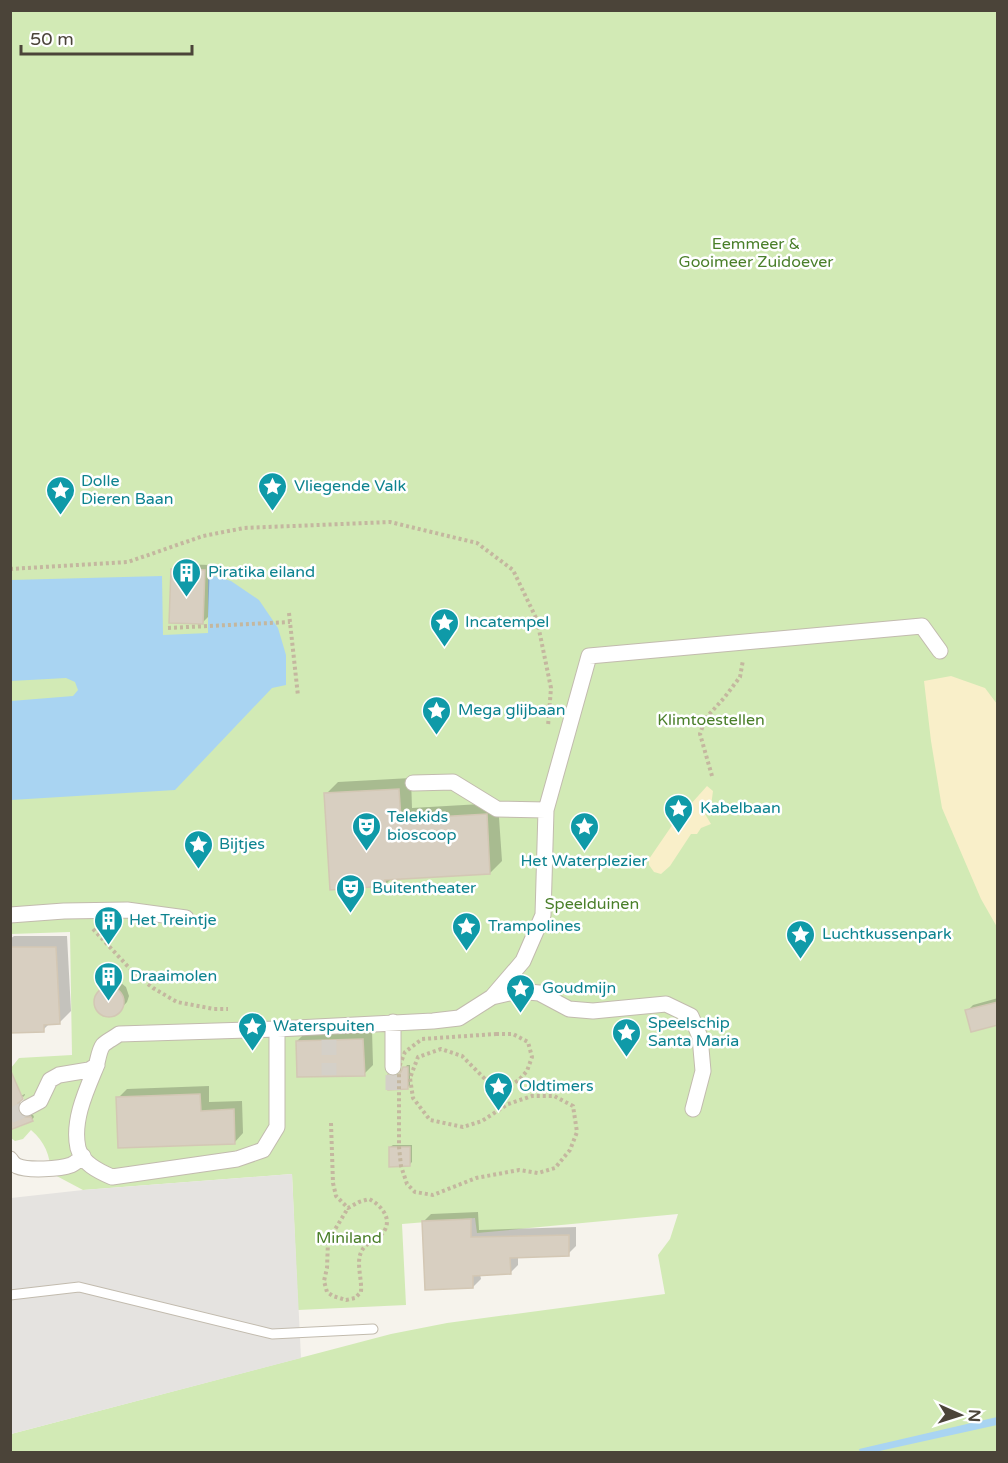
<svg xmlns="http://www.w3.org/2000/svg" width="1008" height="1463" viewBox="0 0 1008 1463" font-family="'Varela Round',sans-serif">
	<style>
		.green { fill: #d2eab5 }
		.sand { fill: #f9efc9 }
		.parking { fill: #e5e3e0 }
		.water { fill: #a9d4f2 }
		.shadow { fill: #0003 }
		.building { fill: #d8cfc1; stroke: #d3c7b4; stroke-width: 1.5 }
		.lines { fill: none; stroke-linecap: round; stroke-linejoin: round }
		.pedestrian-tunnel { stroke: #d4d0c8; stroke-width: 15; stroke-dasharray: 15 8; stroke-linecap: butt }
		.service-casing { stroke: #c2bbae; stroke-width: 11 }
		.pedestrian-casing { stroke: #c2bbae; stroke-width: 17 }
		.path { stroke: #c4b79f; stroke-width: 4; stroke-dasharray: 3 3; stroke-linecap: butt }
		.service { stroke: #fff; stroke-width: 9 }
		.pedestrian { stroke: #fff; stroke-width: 15 }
		.labels { text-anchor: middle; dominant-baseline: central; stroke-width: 5; stroke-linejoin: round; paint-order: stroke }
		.park-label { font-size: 16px; fill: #4a7f2a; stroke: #fff }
		.culture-label { font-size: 16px; fill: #0d838f; stroke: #fff; text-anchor: start }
	</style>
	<rect width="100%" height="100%" fill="#f6f3ec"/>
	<path class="green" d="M11,11H997V1452H11V1434L391,1334L447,1323L665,1294L658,1255L670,1239L678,1214L477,1233L475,1218L402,1224L406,1305L298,1310L292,1174L83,1190L51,1173C50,1155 45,1142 31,1130L23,1139L15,1141L11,1138V1123L19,1127L33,1121L22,1095L18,1097L11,1089V1068L19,1058L72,1055L70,932L11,934Z"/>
	<path class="sand" d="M951,676L985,688L997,704V927L981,899L942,808L931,741L924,681Z
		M707,786L713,791L711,806L705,814L711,824L701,828L697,834H691L670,866L661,874L654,872L649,865V859L673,824Z"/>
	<path class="parking" d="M292,1174L301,1358L11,1434V1198L83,1190Z"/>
	<path class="water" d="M208,574L231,581L259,600L278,628L286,655V685L272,688L175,790L11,800V701L73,696L78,690L75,682L66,678L11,681V580L162,576L163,635L208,633Z
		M997,1417V1425L875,1452H860L859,1449Z"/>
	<path class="shadow" d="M179,564L210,565L208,617L202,623L173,570Z
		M411,778L412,808L498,803L502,861L490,873L391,879L385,885L326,794L338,782Z
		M14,936H67L71,1011L59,1023H50L43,1030L10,1031V939Z
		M112,982H120L126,987L129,996L127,1002L118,1012L108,1015L100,1012L96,1006L97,994Z
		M998,998V1023L967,1011L973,1005Z
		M372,1030L373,1065L364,1074L297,1041L306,1032Z
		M407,1065H410V1085L407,1088L390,1076L392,1074L396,1075L401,1074Z
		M209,1086V1102L242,1101L243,1133L234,1143L118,1098L127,1089Z
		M25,1094V1095L20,1100V1109L25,1115H33L34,1117L32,1120L19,1125L13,1099Z
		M393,1145H412V1162L409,1165L390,1147Z
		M478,1212L479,1230L576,1227V1246L568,1254L518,1256V1265L510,1273L480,1274L481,1279L473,1287L423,1222L431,1214Z"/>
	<path class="building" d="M171,569L205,570L203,624L169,623Z
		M399,789L401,819L487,814L490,874L385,880L386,886L330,890L324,793Z
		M10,947H56L60,1024L44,1025V1032L10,1033Z
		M94 1002a15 15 0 1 1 30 0a15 15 0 1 1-30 0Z
		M998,1002V1025L971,1032L965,1010Z
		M363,1039L365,1076L297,1077L296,1041Z
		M403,1067H408V1089L388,1090V1075L392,1077L397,1076L401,1072Z
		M10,1069L23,1099L18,1103V1112L22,1117H31L33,1121L10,1130Z
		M200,1094L201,1111L234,1109L235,1144L118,1148L116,1097Z
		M389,1147H410V1166L389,1167Z
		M471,1219V1237L569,1235V1256L510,1258L511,1274L473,1276V1288L425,1290L422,1221Z"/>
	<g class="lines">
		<path class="pedestrian-tunnel" d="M329,1040V1075
			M393,1090V1067
			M10,1116L27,1108"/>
		<defs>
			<path id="service" d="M10,1295L79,1287L272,1334L373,1329"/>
			<path id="pedestrian" d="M546,810L589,656L922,626L940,651
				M10,915L64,911L127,910L186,918
				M492,997L518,991L539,993L569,1009L593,1011L666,1004L691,1016L700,1037L703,1071L693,1109
				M393,1022V1067
				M277,1029V1127L263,1150L237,1159L112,1177C98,1171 82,1163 78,1148C72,1121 86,1091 96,1067C98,1060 99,1050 103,1045C107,1041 114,1038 119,1034Z
				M277,1029L433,1021L459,1018L492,997L523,961L543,915L546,810L497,809L453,782L413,783
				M27,1108L40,1101L50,1080L59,1075L89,1070L97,1065
				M10,1159C13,1163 13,1164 17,1166C28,1171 60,1169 71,1165C76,1163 79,1159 83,1156"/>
		</defs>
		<use href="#service" class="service-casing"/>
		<use href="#pedestrian" class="pedestrian-casing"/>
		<path class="path" d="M10,569L128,562L203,536L244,528L390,522L477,543L513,570L537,620L551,688L548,726
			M289,613L298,696
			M168,628L290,622
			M712,776L700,734L705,719L724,698L740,677L743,660
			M93,929L134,973L153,988L177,1002L214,1009H228
			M496,1034H513L528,1042L532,1057L527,1071L519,1080L509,1086L488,1082L462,1056L441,1049L418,1057L410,1078L413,1098L430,1120L463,1127L482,1121L508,1104L532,1096H554L573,1106L577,1132L570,1150L555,1168L538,1173L519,1170L476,1178L433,1195L415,1192L407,1184L401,1166L399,1147V1067L405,1052L422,1039Z
			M331,1123L333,1183L336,1196L348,1208L359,1202L369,1199C383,1206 395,1222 380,1236C372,1243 364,1243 360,1255C357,1266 362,1280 361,1292L355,1298L346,1300L333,1296L327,1292L324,1281L327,1268L328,1241L348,1208"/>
		<use href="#service" class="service"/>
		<use href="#pedestrian" class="pedestrian"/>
	</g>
	<defs>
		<symbol id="sight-pin" viewBox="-11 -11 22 30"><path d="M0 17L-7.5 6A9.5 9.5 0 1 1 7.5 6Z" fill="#0f9aa8" stroke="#fff"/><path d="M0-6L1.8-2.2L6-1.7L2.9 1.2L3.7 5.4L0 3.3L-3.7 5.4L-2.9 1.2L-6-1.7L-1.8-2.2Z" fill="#fff"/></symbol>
		<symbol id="building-pin" viewBox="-11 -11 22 30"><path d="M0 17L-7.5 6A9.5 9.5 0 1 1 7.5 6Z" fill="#0f9aa8" stroke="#fff"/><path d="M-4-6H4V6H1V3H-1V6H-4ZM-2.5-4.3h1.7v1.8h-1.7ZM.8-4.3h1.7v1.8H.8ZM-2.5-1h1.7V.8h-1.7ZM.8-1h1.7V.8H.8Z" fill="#fff"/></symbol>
		<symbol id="theatre-pin" viewBox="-11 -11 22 30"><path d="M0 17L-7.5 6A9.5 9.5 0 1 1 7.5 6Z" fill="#0f9aa8" stroke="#fff"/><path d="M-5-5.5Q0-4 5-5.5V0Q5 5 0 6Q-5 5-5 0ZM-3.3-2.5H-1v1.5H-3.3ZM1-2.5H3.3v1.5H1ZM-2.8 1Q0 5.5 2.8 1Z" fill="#fff"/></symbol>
	</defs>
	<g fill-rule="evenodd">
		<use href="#sight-pin" x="256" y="470" width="33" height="45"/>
		<use href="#sight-pin" x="44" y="474" width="33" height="45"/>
		<use href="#building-pin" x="170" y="556" width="33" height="45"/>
		<use href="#sight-pin" x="428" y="606" width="33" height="45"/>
		<use href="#sight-pin" x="420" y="694" width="33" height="45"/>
		<use href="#sight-pin" x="662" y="792" width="33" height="45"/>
		<use href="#theatre-pin" x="350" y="810" width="33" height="45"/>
		<use href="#sight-pin" x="568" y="810" width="33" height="45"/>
		<use href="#sight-pin" x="182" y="828" width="33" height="45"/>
		<use href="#theatre-pin" x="334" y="872" width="33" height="45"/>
		<use href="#building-pin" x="92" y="904" width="33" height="45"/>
		<use href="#sight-pin" x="450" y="910" width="33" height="45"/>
		<use href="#sight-pin" x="784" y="918" width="33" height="45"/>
		<use href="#building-pin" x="92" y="960" width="33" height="45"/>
		<use href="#sight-pin" x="504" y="972" width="33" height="45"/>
		<use href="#sight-pin" x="236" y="1010" width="33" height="45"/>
		<use href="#sight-pin" x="610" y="1016" width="33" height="45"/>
		<use href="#sight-pin" x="482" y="1070" width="33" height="45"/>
	</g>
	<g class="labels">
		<g class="park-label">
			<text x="756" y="244">Eemmeer &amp;<tspan x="756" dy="18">Gooimeer Zuidoever</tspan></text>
			<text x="711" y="720">Klimtoestellen</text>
			<text x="592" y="904">Speelduinen</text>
			<text x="349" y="1238">Miniland</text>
		</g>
		<g class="culture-label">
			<text x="81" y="481">Dolle<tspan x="81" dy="18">Dieren Baan</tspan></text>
			<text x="294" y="486">Vliegende Valk</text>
			<text x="208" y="572">Piratika eiland</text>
			<text x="465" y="622">Incatempel</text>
			<text x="458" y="710">Mega glijbaan</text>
			<text x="700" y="808">Kabelbaan</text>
			<text x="387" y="817">Telekids<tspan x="387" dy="18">bioscoop</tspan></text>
			<text x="219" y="844">Bijtjes</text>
			<text x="584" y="861" text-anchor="middle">Het Waterplezier</text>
			<text x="372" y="888">Buitentheater</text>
			<text x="129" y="920">Het Treintje</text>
			<text x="488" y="926">Trampolines</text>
			<text x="822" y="934">Luchtkussenpark</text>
			<text x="130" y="976">Draaimolen</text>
			<text x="542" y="988">Goudmijn</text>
			<text x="648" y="1023">Speelschip<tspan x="648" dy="18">Santa Maria</tspan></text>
			<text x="273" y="1026">Waterspuiten</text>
			<text x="519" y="1086">Oldtimers</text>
		</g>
	</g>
	<rect width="1008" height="1463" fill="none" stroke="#4b4439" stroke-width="24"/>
	<g transform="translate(960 1415) rotate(93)" stroke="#ffffff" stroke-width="4.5" paint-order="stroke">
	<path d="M0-4.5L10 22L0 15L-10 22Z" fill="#4b4439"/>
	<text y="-9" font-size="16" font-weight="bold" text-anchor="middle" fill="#4b4439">N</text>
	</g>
	<path d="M21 45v9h171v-9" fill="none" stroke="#4b4439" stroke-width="3"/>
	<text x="30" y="45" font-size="18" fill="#4b4439" stroke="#ffffff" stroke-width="4.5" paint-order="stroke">50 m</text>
</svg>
